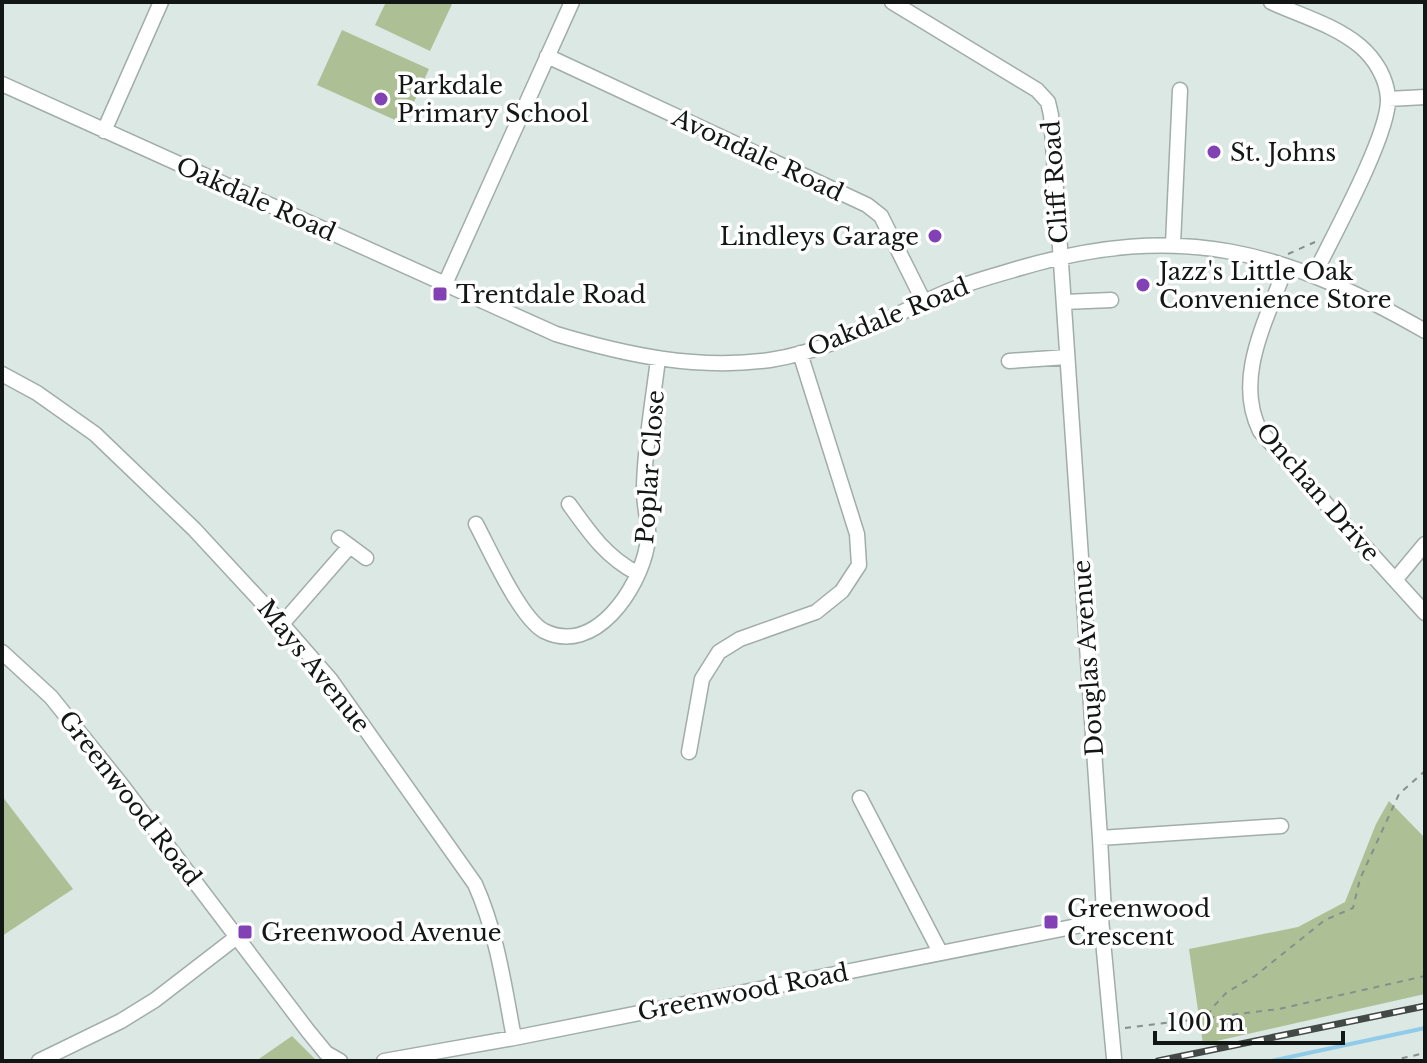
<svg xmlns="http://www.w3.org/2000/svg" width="1427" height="1063" viewBox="0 0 1427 1063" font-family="'Libre Baskerville',serif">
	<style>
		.green { fill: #adc095 }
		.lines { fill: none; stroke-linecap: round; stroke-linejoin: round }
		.stream { stroke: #90cce9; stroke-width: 4 }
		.minor-casing { stroke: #a1adaa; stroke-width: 17 }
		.path { stroke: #868f8c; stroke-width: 2; stroke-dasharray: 6 6; stroke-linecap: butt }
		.minor { stroke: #fff; stroke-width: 14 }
		.rail-casing { stroke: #424947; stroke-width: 7 }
		.rail { stroke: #fff; stroke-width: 4; stroke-dasharray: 12; stroke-linecap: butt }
		.poi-dot { fill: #8241b5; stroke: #fff; stroke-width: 3 }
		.labels { text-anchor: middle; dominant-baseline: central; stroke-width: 7; stroke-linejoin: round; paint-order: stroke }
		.poi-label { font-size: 24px; fill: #121615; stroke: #fff; text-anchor: start }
		.street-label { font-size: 24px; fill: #121615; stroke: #fff }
	</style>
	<rect width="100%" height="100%" fill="#dbe8e4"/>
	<path class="green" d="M386,2H453L430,51L375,25Z
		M342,30L429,69L404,124L317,85Z
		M2,796L73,889L2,936Z
		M1389,801L1425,838V994L1203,1044L1189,949L1298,927L1345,902L1376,824Z
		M292,1036L317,1061H256Z"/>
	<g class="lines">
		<path class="stream" d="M1271,1061L1425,1028"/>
		<defs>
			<path id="minor" d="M892,2L1037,90L1048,102L1051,115L1100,838L1104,913L1101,919L1114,1058
				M1271,2C1299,15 1335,25 1360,46C1375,59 1387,78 1388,99C1389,135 1332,238 1314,275
				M547,56L867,205L881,216L924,302
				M2,84L556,334C626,355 696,370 770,360C835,350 891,315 951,290C973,281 997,275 1020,268C1180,221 1284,250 1425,331
				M1388,99L1425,97
				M104,131L161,2
				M1173,244L1180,90
				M1286,266C1268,318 1233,377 1260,431L1425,613
				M445,284L572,2
				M1064,302L1111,300
				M1009,361L1067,357
				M2,374L37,393L95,434L194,529L282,624L330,679L475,884C497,933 504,985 514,1038
				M569,504C589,532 606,557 637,573
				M476,524C490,550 520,618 544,631C595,656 639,589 647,546C651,525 643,507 644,486C645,444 653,401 658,359
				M339,538L366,558
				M1395,580L1425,544
				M282,624L350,546
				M2,652L51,697L120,783L308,1031L326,1053L340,1061
				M689,752L702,679L719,652L740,639L816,612L842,591L859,565L857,534L800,353
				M860,798L940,952
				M1100,838L1281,826
				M39,1061L121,1021L155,1000L238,936
				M384,1061L514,1038L1092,923L1101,919"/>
		</defs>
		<use href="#minor" class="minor-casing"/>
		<path class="path" d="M1288,254L1315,242
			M1339,258L1345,274
			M1209,1016L1211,1009L1227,992L1255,976L1325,920L1353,908L1360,879L1399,794L1425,771
			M1125,1028L1279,1009L1425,976
			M1390,1061L1425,1053"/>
		<use href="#minor" class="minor"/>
		<defs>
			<path id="rail" d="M1158,1061L1425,1006"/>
		</defs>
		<use href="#rail" class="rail-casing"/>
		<use href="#rail" class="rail"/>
	</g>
	<g class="poi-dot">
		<circle cx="381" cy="99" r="8"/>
		<circle cx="1214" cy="152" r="8"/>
		<circle cx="935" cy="236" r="8"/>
		<circle cx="1143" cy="285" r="8"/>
		<rect x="432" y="286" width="16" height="16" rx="4"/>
		<rect x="1043" y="914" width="16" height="16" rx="4"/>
		<rect x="237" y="924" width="16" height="16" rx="4"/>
	</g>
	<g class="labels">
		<g class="poi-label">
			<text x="397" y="85">Parkdale<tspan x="397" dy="28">Primary School</tspan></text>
			<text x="1230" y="152">St. Johns</text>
			<text x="919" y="236" text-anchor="end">Lindleys Garage</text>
			<text x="1159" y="271">Jazz's Little Oak<tspan x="1159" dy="28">Convenience Store</tspan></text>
			<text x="456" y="294">Trentdale Road</text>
			<text x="1067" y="908">Greenwood<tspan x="1067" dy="28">Crescent</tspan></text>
			<text x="261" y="932">Greenwood Avenue</text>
		</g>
		<g class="street-label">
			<text transform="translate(758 155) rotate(25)">Avondale Road</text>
			<text transform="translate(1055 182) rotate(-94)">Cliff Road</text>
			<text transform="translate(256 199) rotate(24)">Oakdale Road</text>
			<text transform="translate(888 317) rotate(-22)">Oakdale Road</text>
			<text transform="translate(650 467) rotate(-86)">Poplar Close</text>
			<text transform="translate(1318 492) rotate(49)">Onchan Drive</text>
			<text transform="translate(1088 658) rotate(-94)">Douglas Avenue</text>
			<text transform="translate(314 666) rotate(51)">Mays Avenue</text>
			<text transform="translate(130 798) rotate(52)">Greenwood Road</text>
			<text transform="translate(743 992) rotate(-11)">Greenwood Road</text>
		</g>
	</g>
	<rect width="1427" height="1063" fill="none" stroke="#121615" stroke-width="8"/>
	<path d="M1155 1031v12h188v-12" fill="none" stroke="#121615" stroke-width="4"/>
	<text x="1167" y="1031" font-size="24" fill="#121615" stroke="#ffffff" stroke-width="6" paint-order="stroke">100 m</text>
</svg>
